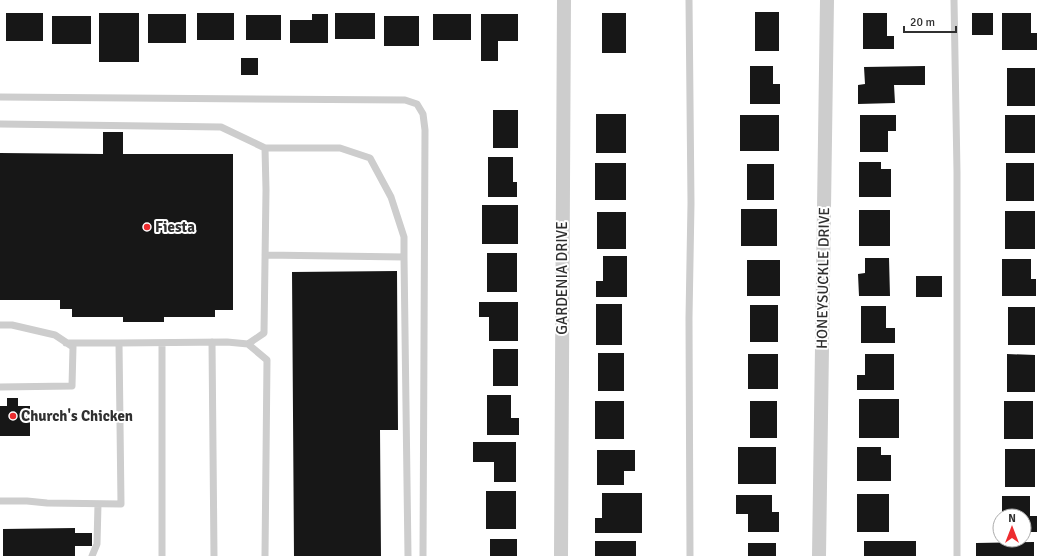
<svg xmlns="http://www.w3.org/2000/svg" width="1040" height="556" viewBox="0 0 1040 556" font-family="Signika,sans-serif">
	<style>
		.building { fill: #171717 }
		.lines { fill: none; stroke-linecap: round; stroke-linejoin: round }
		.service { stroke: #cdcdcd; stroke-width: 7 }
		.minor { stroke: #cdcdcd; stroke-width: 14 }
		.poi-dot { fill: #ed2c2f; stroke: #fff; stroke-width: 1.5 }
		.labels { text-anchor: middle; dominant-baseline: central; stroke-width: 4; stroke-linejoin: round; paint-order: stroke }
		.poi-label { font-size: 15px; font-weight: bold; fill: #303030; stroke: #fff; text-anchor: start }
		.street-label { font-size: 15px; fill: #303030; stroke: #fff }
	</style>
	<rect width="100%" height="100%" fill="#fff"/>
	<path class="building" d="M755,12H779V51H755Z
		M6,13H43V41H6Z
		M99,13H139V62H99Z
		M197,13H234V40H197Z
		M335,13H375V39H335Z
		M602,13H626V53H602Z
		M863,13H887V36H894V49H863Z
		M972,13H993V35H972Z
		M1002,13H1031V33H1037V50H1002Z
		M148,14H186V43H148Z
		M312,14H328V43H290V20H312Z
		M433,14H471V40H433Z
		M481,14H518V41H498V61H481Z
		M246,15H281V40H246Z
		M52,16H91V44H52Z
		M384,16H419V46H384Z
		M241,58H258V75H241Z
		M750,66H773V84H780V104H750Z
		M925,66V85H894L895,103L858,104V85L865,84L864,67Z
		M1007,68H1035V106H1007Z
		M493,110H518V148H493Z
		M596,114H626V153H596Z
		M740,115H779V151H740Z
		M860,115H896V131H888V152H860Z
		M1005,115H1035V153H1005Z
		M103,132H123V154H233V310H215V317H164V322H123V317H72V309H60V300H0V153L103,154Z
		M488,157H513V182H517V197H488Z
		M859,162H881V169H891V197H859Z
		M595,163H626V200H595Z
		M1006,163H1034V201H1006Z
		M747,164H774V200H747Z
		M482,205H518V244H482Z
		M741,209H777V246H741Z
		M859,210H890V246H859Z
		M1005,211H1035V249H1005Z
		M597,212H626V249H597Z
		M487,253H517V292H487Z
		M603,256H627V297H596V281H603Z
		M865,258H889L890,296H859L858,274L865,273Z
		M1002,259H1031V279H1036V296H1002Z
		M747,260H780V296H747Z
		M397,271L398,430H380L381,556H294L292,272Z
		M916,276H942V297H916Z
		M479,302H518V341H489V317H479Z
		M596,304H622V345H596Z
		M750,305H778V342H750Z
		M861,306H886V328H895V343H861Z
		M1008,307H1035V345H1008Z
		M493,349H518V386H493Z
		M598,353H624V391H598Z
		M748,354H778V389H748Z
		M865,354H894V390H857V375H865Z
		M1007,354L1035,355V392H1007Z
		M487,395H511V418H519V435H487Z
		M7,398H18V406H30V436H0V406H7Z
		M859,399H899V438H859Z
		M595,401H624V439H595Z
		M750,401H777V438H750Z
		M1004,401H1033V439H1004Z
		M473,442H516V482H494V462H473Z
		M738,447H776V484H738Z
		M857,447H881V455H891V481H857Z
		M1005,449H1035V487H1005Z
		M597,450H635V471H624V485H597Z
		M486,491H516V529H486Z
		M602,493H642V533H595V518H602Z
		M857,494H889V532H857Z
		M736,495H772V512H779V532H748V514H736Z
		M1002,496H1030V516H1037V532H1024V516H1002Z
		M75,528V533H92V546H75V556H3V529Z
		M490,539H517V556H490Z
		M595,541H636V556H595Z
		M864,541H916V556H864Z
		M1034,542V556H976V543Z
		M748,543H776V556H748Z"/>
	<g class="lines">
		<path class="service" d="M689,0L691,203L689,318L690,556
			M954,0L957,172V556
			M0,97L405,100L417,104L423,114L425,130L423,556
			M0,124L221,127L265,148L266,190L264,333L248,344
			M265,255L404,257V237L391,197L370,158L340,148H265
			M404,257L408,556
			M0,325H12L55,335L73,347L72,386L0,387
			M212,342L214,556
			M119,343L227,342L248,344L267,360L265,556
			M162,343V556
			M0,501H27L47,503L121,504L119,343H66
			M92,556L97,544L98,504"/>
		<path class="minor" d="M561,556L564,0
			M819,556L827,0"/>
	</g>
	<g class="poi-dot">
		<circle cx="147" cy="227" r="4"/>
		<circle cx="13" cy="416" r="4"/>
	</g>
	<g class="labels">
		<g class="poi-label">
			<text x="155" y="227">Fiesta</text>
			<text x="21" y="416">Church's Chicken</text>
		</g>
		<g class="street-label">
			<text transform="translate(562 278) rotate(-90)">GARDENIA DRIVE</text>
			<text transform="translate(823 278) rotate(-89)">HONEYSUCKLE DRIVE</text>
		</g>
	</g>
	<g transform="translate(1012 528)"><circle r="19" fill="#ffffff" stroke="#acacac"/>
	<path d="M0-3L7 15L0 10L-7 15Z" fill="#ed2c2f"/>
	<text y="-6" font-size="11" font-weight="bold" text-anchor="middle" fill="#303030">N</text>
	</g>
	<path d="M904 26v6h52v-6" fill="none" stroke="#303030" stroke-width="2"/>
	<text x="910" y="26" font-size="12" fill="#303030" stroke="#ffffff" stroke-width="3" paint-order="stroke">20 m</text>
</svg>
